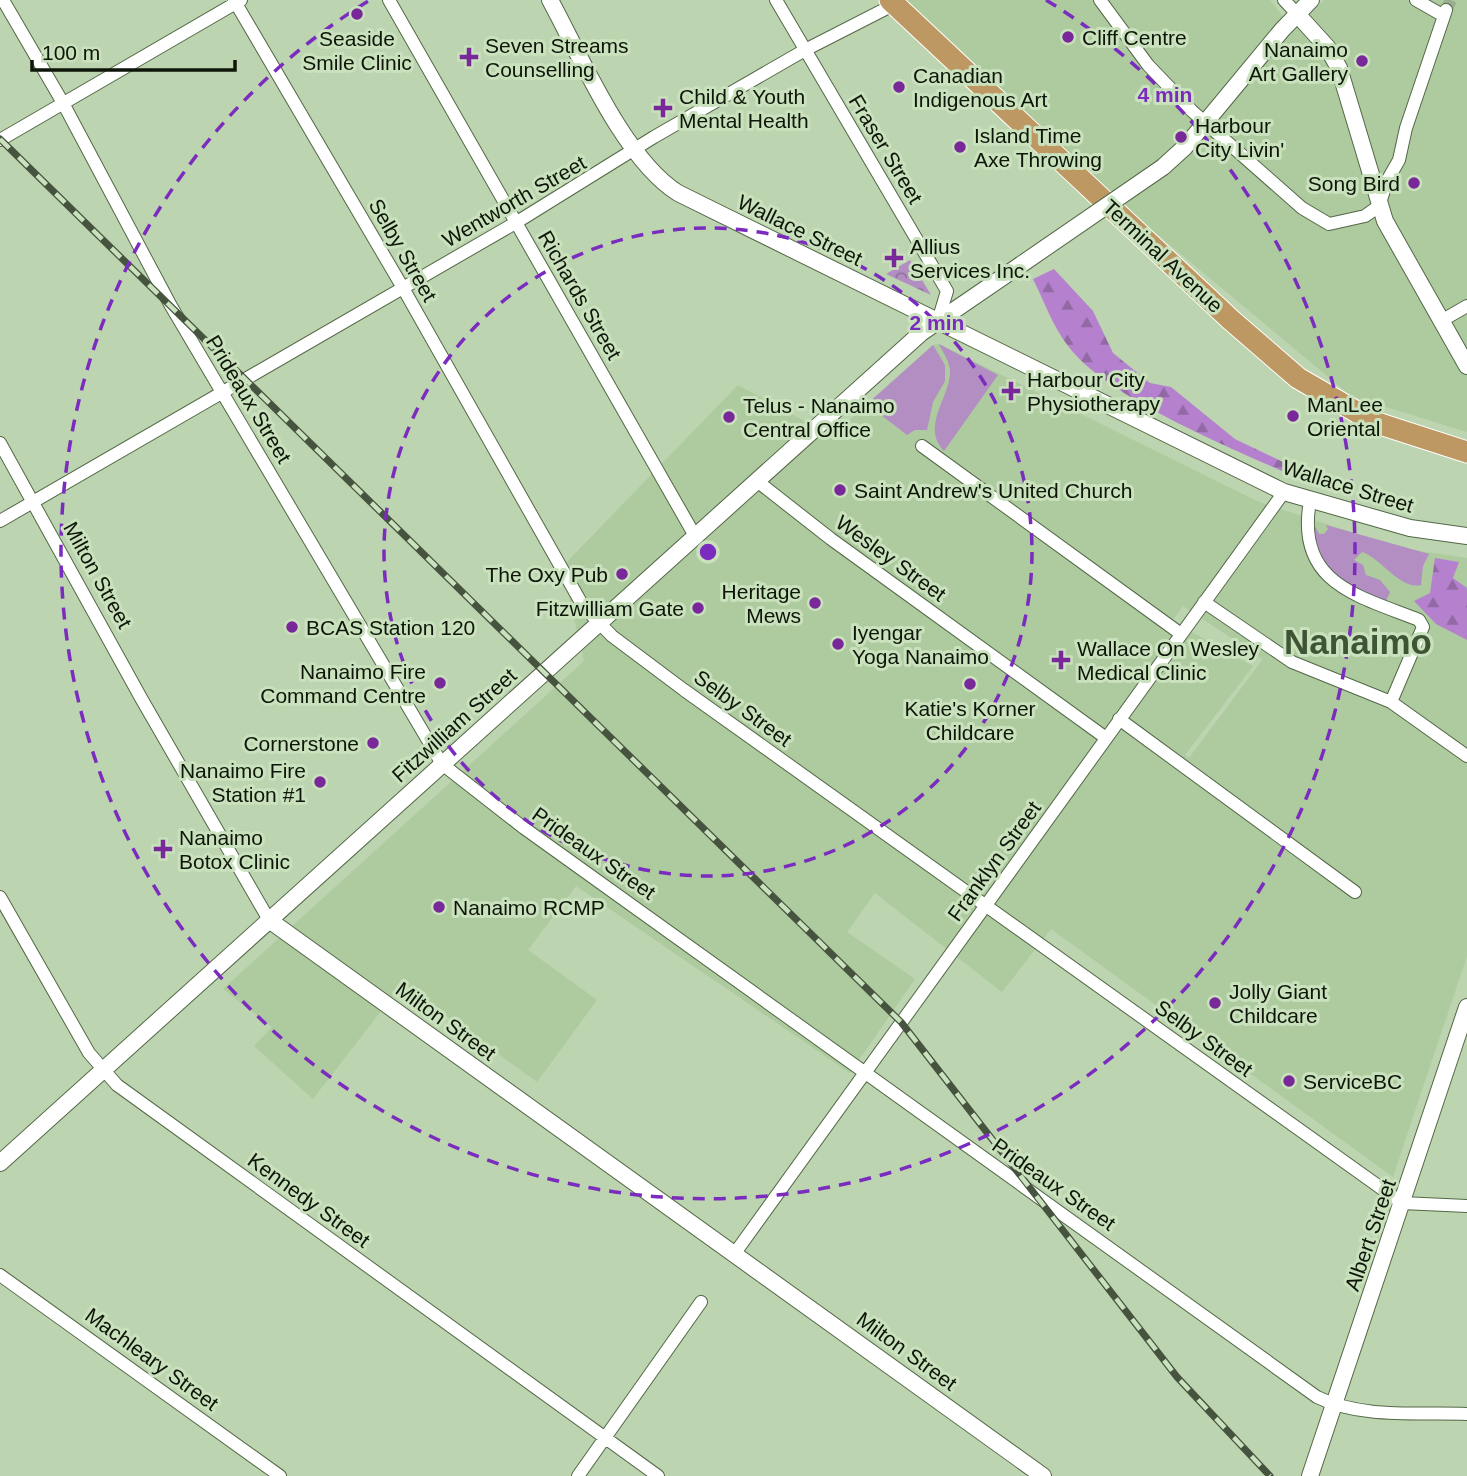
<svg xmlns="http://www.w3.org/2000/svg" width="1467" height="1476" viewBox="0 0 1467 1476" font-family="Helvetica,sans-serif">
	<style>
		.built { fill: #aeca9f; fill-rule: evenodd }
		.green { fill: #b28ec3 }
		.forest { fill: url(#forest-firs) }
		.park { fill: url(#park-crowns) }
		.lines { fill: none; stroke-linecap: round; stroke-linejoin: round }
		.minor-tunnel { stroke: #99ae8e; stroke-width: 12; stroke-dasharray: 12 6; stroke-linecap: butt }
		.minor-casing { stroke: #536847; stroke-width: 14 }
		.tertiary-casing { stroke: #536847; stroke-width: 18 }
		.trunk-casing { stroke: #fff; stroke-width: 23 }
		.minor { stroke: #fff; stroke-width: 12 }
		.tertiary { stroke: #fff; stroke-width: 16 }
		.trunk { stroke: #be9862; stroke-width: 21 }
		.rail-casing { stroke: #46533f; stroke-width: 7 }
		.rail { stroke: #c9e1bc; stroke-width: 4.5; stroke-dasharray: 13; stroke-linecap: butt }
		.tertiary-bridge-casing { stroke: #536847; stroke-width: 18; stroke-linecap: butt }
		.tertiary-bridge { stroke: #fff; stroke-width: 16 }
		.ring { fill: none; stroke: #7b2cbf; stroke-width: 3.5; stroke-dasharray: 12 9 }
		.poi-dot { fill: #792899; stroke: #c9e1bc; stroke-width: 2.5 }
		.labels { text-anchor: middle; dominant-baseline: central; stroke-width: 6; stroke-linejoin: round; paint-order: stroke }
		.poi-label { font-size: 21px; fill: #0e1609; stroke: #c9e1bc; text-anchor: start }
		.street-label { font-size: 21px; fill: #0e1609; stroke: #c9e1bc }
		.town-label { font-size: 35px; font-weight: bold; fill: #3f5434; stroke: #c9e1bc }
		.centre { fill: #7b2cbf; stroke: #c9e1bc; stroke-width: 3.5 }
		.ring-label { font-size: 21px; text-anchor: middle; font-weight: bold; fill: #7b2cbf; stroke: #c9e1bc; stroke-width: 6; stroke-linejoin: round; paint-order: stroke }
	</style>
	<defs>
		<pattern id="forest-firs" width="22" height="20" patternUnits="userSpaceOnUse" patternTransform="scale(1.75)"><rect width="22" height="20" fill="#b581ce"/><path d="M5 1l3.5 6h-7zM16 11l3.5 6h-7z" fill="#9269a5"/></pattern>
		<pattern id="park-crowns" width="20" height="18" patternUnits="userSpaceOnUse" patternTransform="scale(1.75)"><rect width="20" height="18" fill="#b28ec3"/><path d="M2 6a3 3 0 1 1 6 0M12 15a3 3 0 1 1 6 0" fill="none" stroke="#8f739d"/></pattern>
	</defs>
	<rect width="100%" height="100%" fill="#bcd4af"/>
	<path class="built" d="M890,0H1270L1294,31L1324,0H1467V432L1351,396L1128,210Z
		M939,344L1259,502L1400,548L1467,558V956L1393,1177L1051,929L1002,992L875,893L847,932L915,979L850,1073L576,886L528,950L597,1000L537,1082L402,984L313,1099L254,1046L272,1027L223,989L584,661L562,567L738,385L832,436L933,345ZM1183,606L1263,659L1189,758L1185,755L1253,666L1172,621Z"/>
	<path class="green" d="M939,344L998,375L944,451C921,427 948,400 950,374C951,363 943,353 939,344Z
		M933,345L945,365V381L933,402L927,430H915L907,435L867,404Z
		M1326,525L1429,554L1423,566L1421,585C1400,590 1381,558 1362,552L1354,560L1363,565L1366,575L1380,580L1390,592L1386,601C1355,590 1305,568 1315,526L1319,534H1324L1328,529Z"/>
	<path class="forest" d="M1054,269L1093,311L1113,353L1150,383L1171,387L1235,439L1306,473L1296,477C1235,450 1107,398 1068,346C1053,327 1044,301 1033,279Z
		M1435,558L1459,562L1453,578L1467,588V640L1436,624L1414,601L1430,593Z"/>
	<path class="park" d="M910,260L931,295L886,274Z"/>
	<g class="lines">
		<path class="minor-tunnel" d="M1446,10L1451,0"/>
		<defs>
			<path id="minor" d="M3,0L63,103L171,306L442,764L524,828L1317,1397C1362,1419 1418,1412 1467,1414
				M234,0L403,288L583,606L612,636L684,690L1402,1203L1467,1206
				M389,0L695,536
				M776,0L947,291L938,321
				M1100,0L1148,65L1192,111L1302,208L1329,224L1365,216L1379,206L1387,181L1399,160L1406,128L1446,10
				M1284,0L1297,14
				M1416,0L1444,16
				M0,140L241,0
				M1441,321L1467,306
				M0,443L141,698L269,920
				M922,446L1181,634
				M757,481L831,539L1106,738
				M1310,501C1295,584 1359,596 1419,620L1423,627L1391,702
				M0,521L517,222L654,137L805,50L899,2
				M1204,602L1292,662L1391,702L1467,756
				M1119,719L1355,892
				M0,897L89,1053L117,1085L658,1476
				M735,1253L1284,492
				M0,1275L280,1476
				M578,1476L701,1302"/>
			<path id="tertiary" d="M550,0C581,57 624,159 678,193L1284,492L1410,528L1467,536
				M1297,14L1327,47L1339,68L1385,221L1467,366
				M1163,167L1185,147L1282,30L1311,0
				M269,920L1043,1476
				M0,1163L921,333L1019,266
				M1310,1476L1467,1007"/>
			<path id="trunk" d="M890,0L1231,320L1298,378L1374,422L1467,452"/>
		</defs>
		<use href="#minor" class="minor-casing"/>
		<use href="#tertiary" class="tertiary-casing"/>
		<use href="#trunk" class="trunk-casing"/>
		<use href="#minor" class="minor"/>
		<use href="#tertiary" class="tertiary"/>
		<use href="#trunk" class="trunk"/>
		<defs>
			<path id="rail" d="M0,139L901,1022L1177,1377L1270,1476"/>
		</defs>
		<use href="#rail" class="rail-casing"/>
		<use href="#rail" class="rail"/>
		<defs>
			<path id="tertiary-bridge" d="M1019,266L1163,167"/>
		</defs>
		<use href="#tertiary-bridge" class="tertiary-bridge-casing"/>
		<use href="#tertiary-bridge" class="tertiary-bridge"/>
	</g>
	<g class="ring">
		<circle cx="708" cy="552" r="324"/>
		<path d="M1046 0A647 647 0 1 1 370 0"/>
	</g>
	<g class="poi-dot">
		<circle cx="357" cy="14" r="7"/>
		<circle cx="1068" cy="37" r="7"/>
		<path d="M465.5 46.5h7v7h7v7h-7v7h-7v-7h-7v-7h7z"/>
		<circle cx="1362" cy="61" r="7"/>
		<circle cx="899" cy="87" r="7"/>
		<path d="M659.5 97.5h7v7h7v7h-7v7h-7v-7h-7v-7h7z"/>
		<circle cx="1181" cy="137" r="7"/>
		<circle cx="960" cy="147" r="7"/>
		<circle cx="1414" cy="183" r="7"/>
		<path d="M890.5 247.5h7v7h7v7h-7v7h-7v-7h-7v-7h7z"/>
		<path d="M1007.5 380.5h7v7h7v7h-7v7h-7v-7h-7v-7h7z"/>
		<circle cx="1293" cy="416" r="7"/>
		<circle cx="729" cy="417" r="7"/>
		<circle cx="840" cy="490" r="7"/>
		<circle cx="622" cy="574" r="7"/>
		<circle cx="815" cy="603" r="7"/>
		<circle cx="698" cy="608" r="7"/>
		<circle cx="292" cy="627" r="7"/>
		<circle cx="838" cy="644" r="7"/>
		<path d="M1057.5 649.5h7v7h7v7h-7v7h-7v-7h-7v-7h7z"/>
		<circle cx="440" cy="683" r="7"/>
		<circle cx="970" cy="684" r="7"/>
		<circle cx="373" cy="743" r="7"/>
		<circle cx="320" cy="782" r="7"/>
		<path d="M159.5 838.5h7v7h7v7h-7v7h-7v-7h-7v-7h7z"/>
		<circle cx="439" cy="907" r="7"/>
		<circle cx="1215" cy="1003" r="7"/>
		<circle cx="1289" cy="1081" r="7"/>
	</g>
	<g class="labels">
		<g class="poi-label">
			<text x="1082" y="37">Cliff Centre</text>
			<text x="357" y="38" text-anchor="middle">Seaside<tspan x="357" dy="24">Smile Clinic</tspan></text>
			<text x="485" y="45">Seven Streams<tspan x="485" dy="24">Counselling</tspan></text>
			<text x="1348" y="49" text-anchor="end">Nanaimo<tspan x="1348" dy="24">Art Gallery</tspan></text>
			<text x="913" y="75">Canadian<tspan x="913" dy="24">Indigenous Art</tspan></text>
			<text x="679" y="96">Child &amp; Youth<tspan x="679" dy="24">Mental Health</tspan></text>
			<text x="1195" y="125">Harbour<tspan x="1195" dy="24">City Livin'</tspan></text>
			<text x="974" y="135">Island Time<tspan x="974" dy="24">Axe Throwing</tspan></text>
			<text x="1400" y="183" text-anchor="end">Song Bird</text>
			<text x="910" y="246">Allius<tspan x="910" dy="24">Services Inc.</tspan></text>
			<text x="1027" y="379">Harbour City<tspan x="1027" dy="24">Physiotherapy</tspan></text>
			<text x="1307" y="404">ManLee<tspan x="1307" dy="24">Oriental</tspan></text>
			<text x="743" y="405">Telus - Nanaimo<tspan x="743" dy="24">Central Office</tspan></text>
			<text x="854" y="490">Saint Andrew's United Church</text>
			<text x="608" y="574" text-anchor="end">The Oxy Pub</text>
			<text x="801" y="591" text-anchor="end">Heritage<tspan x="801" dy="24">Mews</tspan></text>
			<text x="684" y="608" text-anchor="end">Fitzwilliam Gate</text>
			<text x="306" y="627">BCAS Station 120</text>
			<text x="852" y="632">Iyengar<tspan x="852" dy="24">Yoga Nanaimo</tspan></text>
			<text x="1077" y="648">Wallace On Wesley<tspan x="1077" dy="24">Medical Clinic</tspan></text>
			<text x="426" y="671" text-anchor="end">Nanaimo Fire<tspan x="426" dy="24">Command Centre</tspan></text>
			<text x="970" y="708" text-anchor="middle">Katie's Korner<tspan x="970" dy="24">Childcare</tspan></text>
			<text x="359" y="743" text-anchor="end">Cornerstone</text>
			<text x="306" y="770" text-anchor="end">Nanaimo Fire<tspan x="306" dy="24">Station #1</tspan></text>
			<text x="179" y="837">Nanaimo<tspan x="179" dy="24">Botox Clinic</tspan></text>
			<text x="453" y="907">Nanaimo RCMP</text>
			<text x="1229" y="991">Jolly Giant<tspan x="1229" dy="24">Childcare</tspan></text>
			<text x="1303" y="1081">ServiceBC</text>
		</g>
		<g class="street-label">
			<text transform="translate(886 149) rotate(59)">Fraser Street</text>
			<text transform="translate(514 201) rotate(-30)">Wentworth Street</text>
			<text transform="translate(800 230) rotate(26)">Wallace Street</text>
			<text transform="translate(403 250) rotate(60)">Selby Street</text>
			<text transform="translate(1163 256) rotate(43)">Terminal Avenue</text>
			<text transform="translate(580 295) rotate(60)">Richards Street</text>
			<text transform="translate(249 399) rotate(59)">Prideaux Street</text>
			<text transform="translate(1348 486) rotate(17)">Wallace Street</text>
			<text transform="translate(891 558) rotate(36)">Wesley Street</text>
			<text transform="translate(98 575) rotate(61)">Milton Street</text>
			<text transform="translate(743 708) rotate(36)">Selby Street</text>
			<text transform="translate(454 725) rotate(-42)">Fitzwilliam Street</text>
			<text transform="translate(594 853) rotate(35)">Prideaux Street</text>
			<text transform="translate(994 861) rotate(-54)">Franklyn Street</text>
			<text transform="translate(446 1021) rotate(36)">Milton Street</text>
			<text transform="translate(1204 1038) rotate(36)">Selby Street</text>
			<text transform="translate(1054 1184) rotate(35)">Prideaux Street</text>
			<text transform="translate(309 1200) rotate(36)">Kennedy Street</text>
			<text transform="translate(1370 1235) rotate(-71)">Albert Street</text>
			<text transform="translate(907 1351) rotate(36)">Milton Street</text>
			<text transform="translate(152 1359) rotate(36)">Machleary Street</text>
		</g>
		<g class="town-label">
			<text x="1358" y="641">Nanaimo</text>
		</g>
	</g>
	<circle cx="708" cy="552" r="10" class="centre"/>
	<g class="ring-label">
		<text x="1165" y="102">4 min</text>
		<text x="937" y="330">2 min</text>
	</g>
	<path d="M32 60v10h203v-10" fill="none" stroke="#0e1609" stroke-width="3.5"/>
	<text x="42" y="60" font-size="21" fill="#0e1609" stroke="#c9e1bc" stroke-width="5" paint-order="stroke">100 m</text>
</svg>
